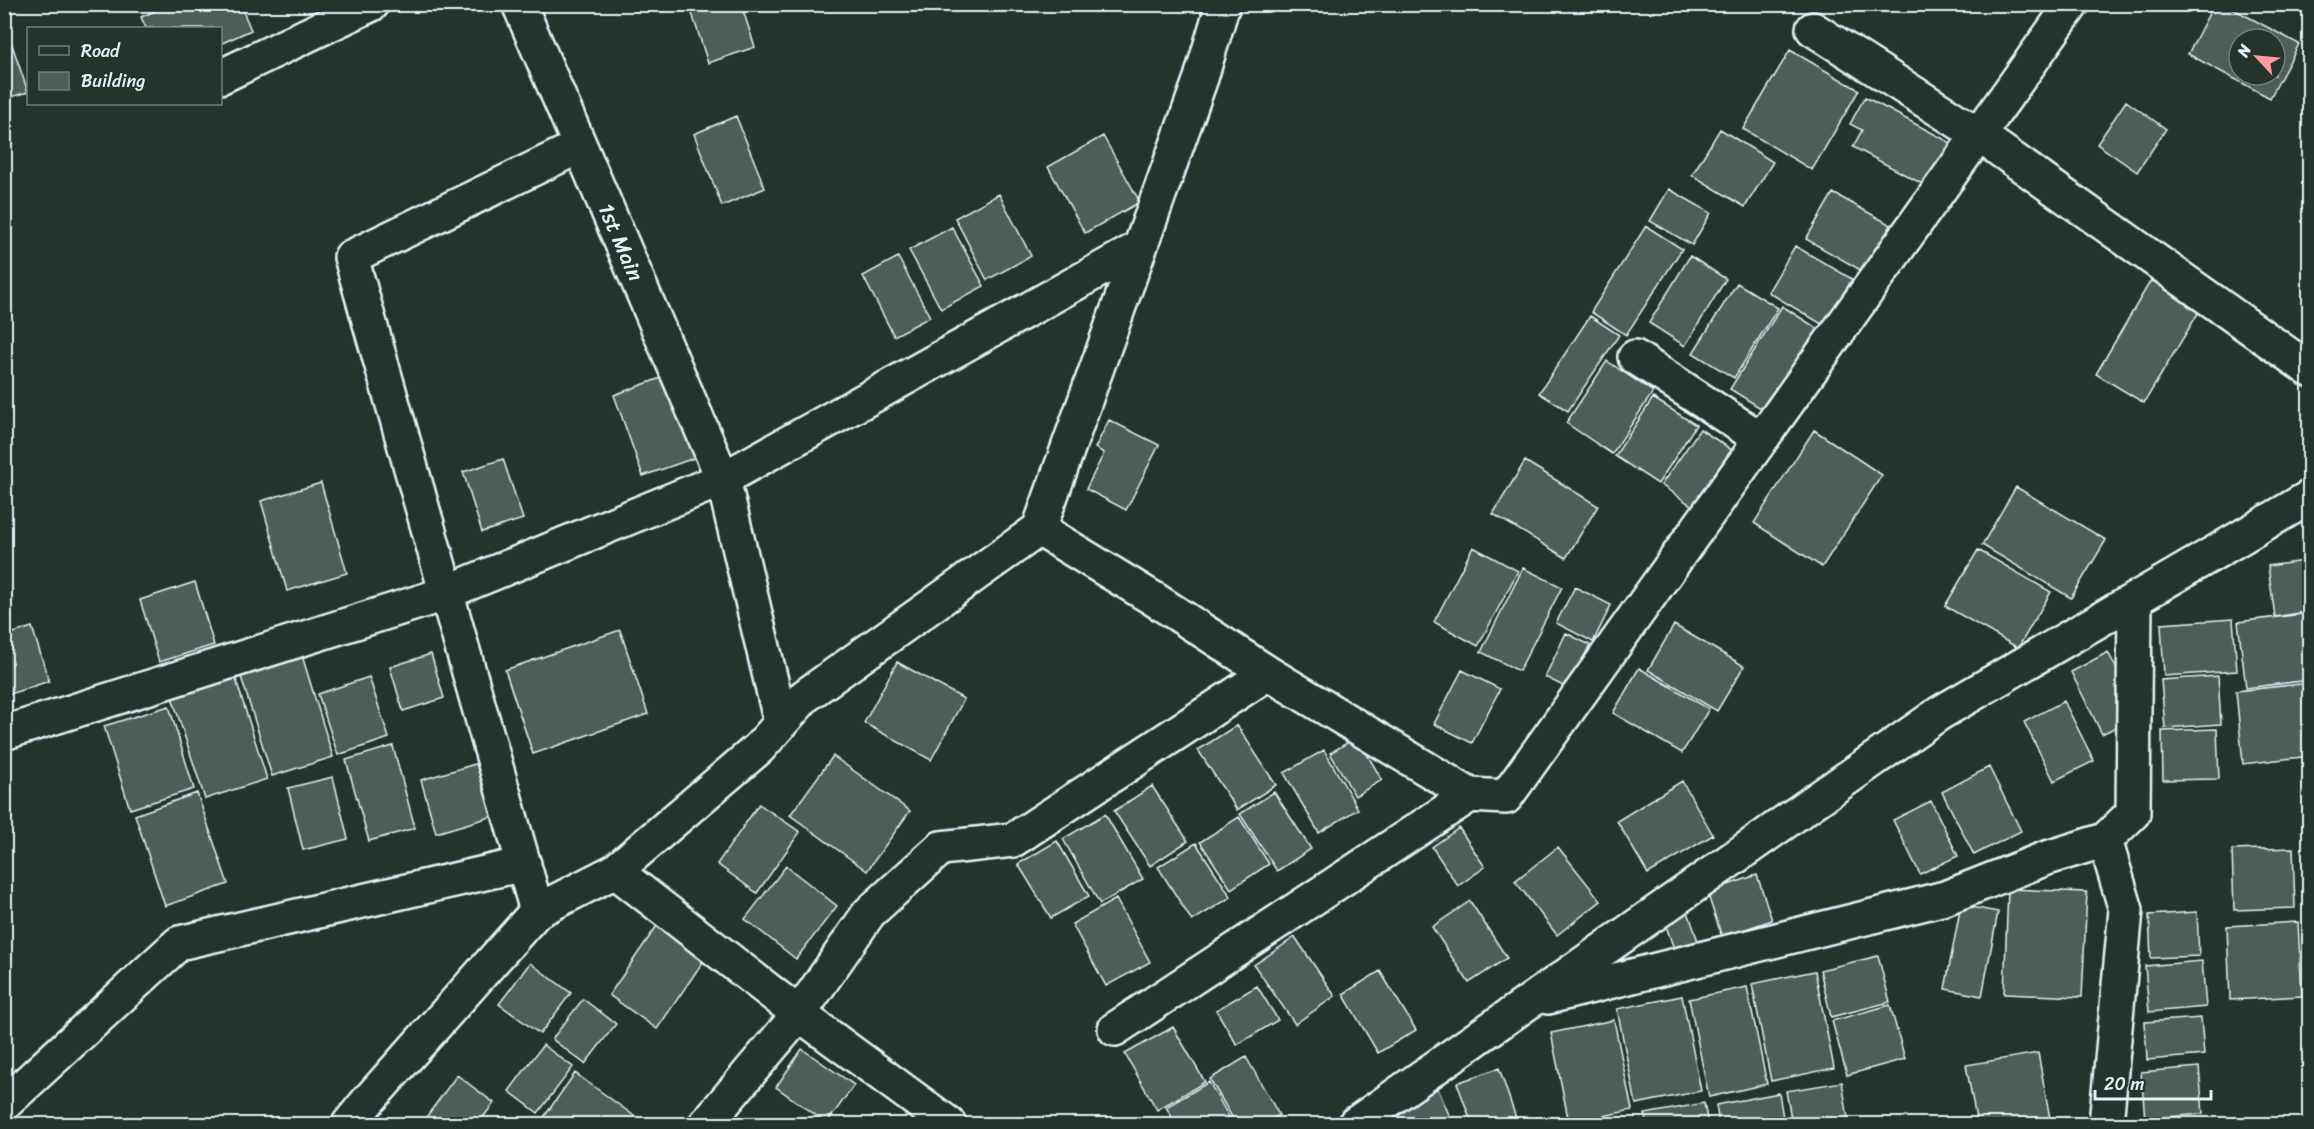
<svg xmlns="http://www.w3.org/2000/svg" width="2314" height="1129" viewBox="0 0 2314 1129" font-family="Sriracha,sans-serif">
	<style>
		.building { fill: #505c59; stroke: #e8f1f8; stroke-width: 1.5; fill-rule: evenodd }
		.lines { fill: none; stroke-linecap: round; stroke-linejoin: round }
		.minor-casing { stroke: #e8f1f8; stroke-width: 38 }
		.minor { stroke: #26332d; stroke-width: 33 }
		.labels { text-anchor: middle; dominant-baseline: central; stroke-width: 6; stroke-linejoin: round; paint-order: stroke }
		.street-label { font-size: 22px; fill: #e8f1f8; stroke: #26332d }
	</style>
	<rect width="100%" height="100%" fill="#26332d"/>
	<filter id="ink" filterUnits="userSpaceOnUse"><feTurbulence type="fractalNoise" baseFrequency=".0167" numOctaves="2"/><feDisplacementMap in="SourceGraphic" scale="12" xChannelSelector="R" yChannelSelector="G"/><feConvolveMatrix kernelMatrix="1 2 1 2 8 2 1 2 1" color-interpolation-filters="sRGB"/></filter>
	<g filter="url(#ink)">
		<path class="building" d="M158,4H240L251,30L220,44V28H146L141,17L160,9Z
			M689,4H741L755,47L708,63Z
			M2214,4H2224L2299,44L2270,98L2188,54ZM2239,39H2275V75H2239Z
			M4,21L28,92L4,99Z
			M1790,50L1859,90L1812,170L1743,129Z
			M1865,97L1953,144L1930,188L1853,147L1862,130L1850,124Z
			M2126,101L2166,129L2137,172L2097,144Z
			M736,116L765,188L722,206L694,134Z
			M1720,129L1773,162L1745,207L1692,175Z
			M1103,136L1140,202L1085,233L1048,167Z
			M1669,189L1711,213L1692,245L1650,221Z
			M1833,193L1891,225L1864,272L1806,239Z
			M999,194L1031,256L987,280L955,218Z
			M1646,226L1682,249L1626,335L1591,312Z
			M952,227L984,286L941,309L909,250Z
			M1795,246L1852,279L1825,326L1768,292Z
			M1690,256L1726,279L1685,346L1649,323Z
			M898,257L930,317L894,336L863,276Z
			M2151,280L2200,310L2144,403L2096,374Z
			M1737,283L1778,308L1734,378L1693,353Z
			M1782,306L1826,334L1775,417L1730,389Z
			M1590,316L1619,335L1568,411L1539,393Z
			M1607,361L1653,392L1612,454L1566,423Z
			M669,375L697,457L643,476L614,395Z
			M1653,398L1696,425L1658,484L1615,456Z
			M1109,420L1159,445L1126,510L1086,489L1104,453L1095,448Z
			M1700,429L1741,456L1703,513L1661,485Z
			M1814,430L1882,475L1822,567L1754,523Z
			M503,459L523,519L482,532L463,472Z
			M1525,461L1598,506L1566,558L1493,514Z
			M321,483L347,573L287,591L261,501Z
			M2016,487L2106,540L2071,598L1982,545Z
			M1473,547L1518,571L1478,646L1434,622Z
			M1978,550L2051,592L2018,648L1945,606Z
			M2310,560V611L2275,617L2268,566Z
			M1523,568L1562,587L1519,671L1481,652Z
			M195,582L214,645L159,662L140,600Z
			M1575,587L1611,605L1593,642L1556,623Z
			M2310,613V680L2246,688L2238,622Z
			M2233,619L2237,671L2164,676L2161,624Z
			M1674,625L1744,666L1717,711L1648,670Z
			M32,627L49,681L4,696V636Z
			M620,630L648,714L533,754L505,670Z
			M1566,633L1590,645L1567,688L1545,677Z
			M300,649L333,757L272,776L238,667Z
			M2108,652L2140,715L2102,734L2071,672Z
			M431,654L444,698L403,711L390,667Z
			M897,662L964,699L931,760L864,723Z
			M1639,668L1709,709L1682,753L1613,713Z
			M233,670L267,779L205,799L170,691Z
			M1462,670L1500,689L1472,743L1434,724Z
			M2218,676L2221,724L2165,728L2161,680Z
			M369,677L389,738L338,755L318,694Z
			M2310,683V756L2243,764L2236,691Z
			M2064,701L2094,761L2054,781L2024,722Z
			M169,706L194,789L130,809L104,726Z
			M1237,725L1276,785L1237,810L1198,750Z
			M2217,729L2219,779L2163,780L2162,731Z
			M1357,737L1382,780L1355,796L1330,753Z
			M393,746L415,828L369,841L346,760Z
			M1324,750L1358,809L1319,833L1284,773Z
			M833,756L910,811L867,871L790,815Z
			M482,762L497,815L436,833L421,780Z
			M1989,767L2021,831L1974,855L1942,792Z
			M333,777L348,839L303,850L288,788Z
			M1682,781L1713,835L1648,874L1617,821Z
			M1152,786L1188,841L1150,866L1114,811Z
			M1274,792L1311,849L1277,871L1240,814Z
			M197,793L228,884L165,906L135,815Z
			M1931,801L1958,856L1920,874L1893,820Z
			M759,804L800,832L757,893L717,864Z
			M1105,814L1143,879L1100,904L1063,839Z
			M1239,817L1269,864L1231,889L1200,842Z
			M1459,828L1485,867L1458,886L1432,847Z
			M1057,841L1089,896L1051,918L1018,864Z
			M1196,843L1231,897L1192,921L1158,867Z
			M1558,847L1601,901L1557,935L1515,881Z
			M2293,848L2295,908L2234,910L2232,850Z
			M786,866L837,906L796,959L745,919Z
			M1757,875L1772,920L1722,937L1707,892Z
			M2008,889L2087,892L2082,997L2004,994Z
			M1116,899L1150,962L1106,986L1072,924Z
			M1470,901L1507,958L1469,983L1432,927Z
			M1961,905L1998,912L1982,996L1945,989Z
			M1686,906L1699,944L1675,952L1662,914Z
			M2197,912L2199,956L2151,958L2149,915Z
			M663,917L711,950L657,1029L609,995Z
			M2298,922L2302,996L2230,1000L2227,926Z
			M1295,937L1335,996L1295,1024L1254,965Z
			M1878,956L1890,1002L1831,1017L1820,970Z
			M2202,961L2206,1007L2149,1012L2145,966Z
			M530,963L571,993L540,1034L499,1004Z
			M1380,971L1416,1030L1378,1053L1343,994Z
			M1815,971L1834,1068L1771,1081L1752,984Z
			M1257,986L1278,1020L1237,1045L1216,1010Z
			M1747,987L1767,1084L1709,1097L1689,999Z
			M1682,996L1701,1091L1636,1104L1617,1009Z
			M583,999L616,1024L585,1064L552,1039Z
			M1890,1005L1905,1059L1847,1075L1832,1021Z
			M2201,1018L2204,1055L2147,1060L2145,1022Z
			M1614,1020L1632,1110L1569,1123L1551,1033Z
			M1173,1027L1205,1082L1157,1110L1125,1054Z
			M543,1045L573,1067L538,1113L509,1091Z
			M802,1049L854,1085L827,1123L776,1087Z
			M2038,1053L2051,1124H1977L1966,1065Z
			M1246,1057L1279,1115L1264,1124H1236L1210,1079Z
			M2199,1067L2203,1114L2145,1119L2141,1072Z
			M1499,1068L1518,1124H1472L1457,1083Z
			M575,1073L644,1123L643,1124H539Z
			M457,1075L494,1103L478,1124H430L424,1120Z
			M1209,1082L1233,1124H1176L1166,1107Z
			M1435,1082L1453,1124H1370Z
			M1842,1082L1849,1124H1792L1786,1091Z
			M1779,1093L1784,1124H1719L1716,1105Z
			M1704,1103L1708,1124H1646L1645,1114Z"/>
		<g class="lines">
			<defs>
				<path id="minor" d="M519,4L723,479L781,723
					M1813,29L1979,135L2310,370
					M220,77L372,4
					M1635,357L1761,439
					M4,733L435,597L723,479L1139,248
					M1470,795L1506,797L2072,4
					M2105,840L2126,910L2106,1124
					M615,871L759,748L805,696L1039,529
					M537,911L351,257L580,146
					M1548,997L1945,898L2044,859L2105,840L2133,813L2135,599
					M1115,1029L1470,795L1268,673
					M4,1104L179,943L524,864
					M349,1124L367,1102L537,911L615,871L799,1014L949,1124
					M706,1124L799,1014L869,913L941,848L1013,840L1268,673L1154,599L1039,529L1201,78L1223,4
					M1355,1124L1940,713L2310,497"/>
			</defs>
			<use href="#minor" class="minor-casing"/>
			<use href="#minor" class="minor"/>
		</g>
	</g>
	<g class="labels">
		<g class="street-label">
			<text transform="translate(621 242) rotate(67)">1st Main</text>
		</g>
	</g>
	<rect width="2314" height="1129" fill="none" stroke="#26332d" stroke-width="24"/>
	<rect x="12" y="12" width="2290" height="1105" fill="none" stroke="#e8f1f8" stroke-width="2" filter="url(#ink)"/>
	<rect x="27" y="27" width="195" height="78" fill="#26332d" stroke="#747f7e" stroke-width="1.5"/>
	<rect x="39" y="46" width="30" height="9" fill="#26332d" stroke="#747f7e" stroke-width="1.5"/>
	<text x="81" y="57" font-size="18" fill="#e8f1f8">Road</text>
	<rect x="39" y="72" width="30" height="18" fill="#505c59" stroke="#747f7e" stroke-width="1.5"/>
	<text x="81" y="87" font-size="18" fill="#e8f1f8">Building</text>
	<g transform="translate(2257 57) rotate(296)"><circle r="28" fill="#26332d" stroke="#747f7e" stroke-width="1.5"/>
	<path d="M0-4.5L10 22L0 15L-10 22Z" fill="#ff9aa2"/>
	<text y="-9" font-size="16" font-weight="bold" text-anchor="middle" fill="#e8f1f8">N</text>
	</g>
	<path d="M2095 1090v9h116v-9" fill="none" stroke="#e8f1f8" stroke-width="3"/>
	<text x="2104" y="1090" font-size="18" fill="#e8f1f8" stroke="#26332d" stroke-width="4.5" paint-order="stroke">20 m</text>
</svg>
